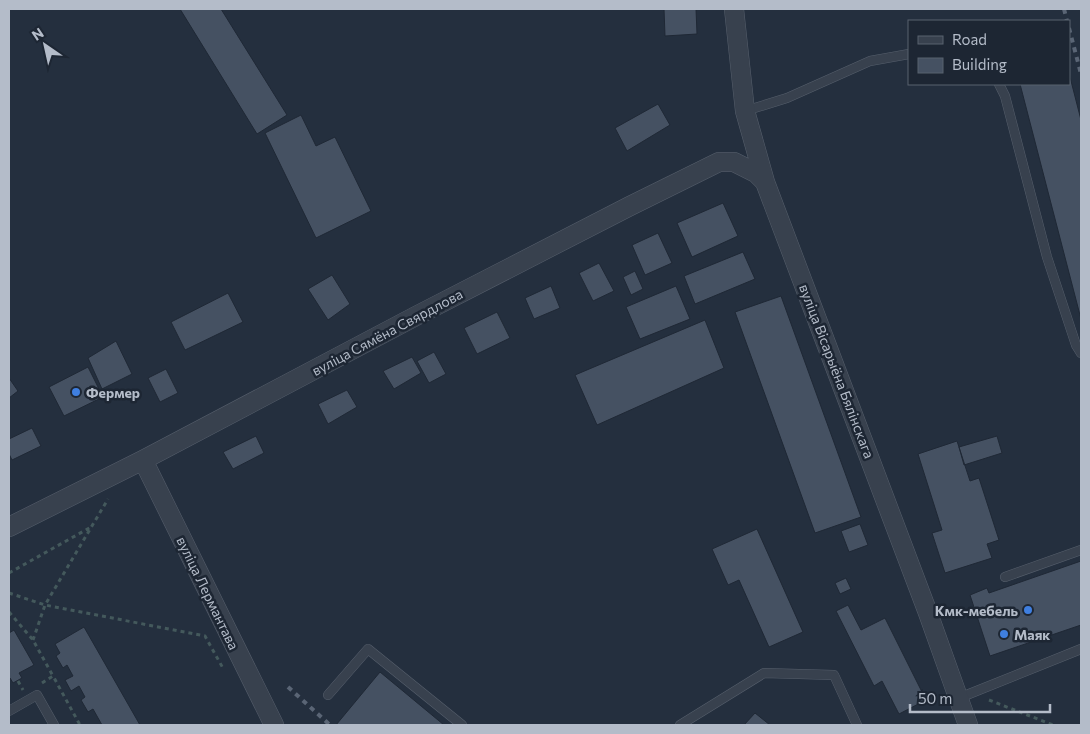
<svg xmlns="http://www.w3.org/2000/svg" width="1090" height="734" viewBox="0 0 1090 734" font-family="Commissioner,sans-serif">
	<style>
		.building { fill: #455162; stroke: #1f2835 }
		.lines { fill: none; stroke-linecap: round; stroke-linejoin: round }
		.lane-casing { stroke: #565f6c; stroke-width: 10 }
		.street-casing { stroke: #565f6c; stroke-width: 20 }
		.path { stroke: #44595c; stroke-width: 3; stroke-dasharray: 4 4; stroke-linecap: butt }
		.lane { stroke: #38414e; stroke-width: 9 }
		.street { stroke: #38414e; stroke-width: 19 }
		.rail { stroke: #5a6575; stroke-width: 4; stroke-dasharray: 5 5; stroke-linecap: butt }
		.shop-dot { fill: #3f7fe0; stroke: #1d2633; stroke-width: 2 }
		.labels { text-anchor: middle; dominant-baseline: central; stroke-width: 5; stroke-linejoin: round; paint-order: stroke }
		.street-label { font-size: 14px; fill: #b4bcc9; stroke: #1d2633 }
		.poi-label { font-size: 14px; font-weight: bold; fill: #b4bcc9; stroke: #1d2633; text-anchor: start }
	</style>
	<rect width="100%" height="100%" fill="#242f3e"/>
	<path class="building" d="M180,9H221L287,115L257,134Z
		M664,9H696L697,34L665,36Z
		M1069,73L1081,120V319L1020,84H1069Z
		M658,104L670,125L627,151L615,128Z
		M301,115L316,146L335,137L371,211L316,238L265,133Z
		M723,203L738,236L692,257L677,223Z
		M658,233L672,263L645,275L632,245Z
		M743,252L755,279L695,304L684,276Z
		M599,263L614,291L593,301L579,273Z
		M635,271L643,289L631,295L623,277Z
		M332,275L350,304L328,320L308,289Z
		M551,286L560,308L534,319L525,298Z
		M676,286L690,319L640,339L626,307Z
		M228,293L243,322L185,350L171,322Z
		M781,296L861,517L815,533L735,312Z
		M497,312L510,338L477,354L464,328Z
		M705,320L724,368L597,425L575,375Z
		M116,341L132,374L102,389L88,358Z
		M434,352L446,374L429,383L417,361Z
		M412,357L421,373L394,389L383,371Z
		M88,367L103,397L64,416L49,387Z
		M166,369L178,393L160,402L148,378Z
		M9,378L18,391L9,398Z
		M347,390L357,407L328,424L318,404Z
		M32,428L41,446L12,460L9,454V439Z
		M256,436L264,453L233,469L223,452Z
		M997,436L1002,453L964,465L959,447Z
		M957,441L970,481L979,478L999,540L987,544L992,558L945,573L932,533L942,530L918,454Z
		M860,524L868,545L849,552L841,531Z
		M757,529L803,632L769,647L739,580L728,585L712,549Z
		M1081,561V625L990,656L970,595L987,588L989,593Z
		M846,578L851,589L840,594L835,583Z
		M848,605L861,630L885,618L926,700L899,714L882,681L874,686L836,611Z
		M84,627L140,725H102L93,709L88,712L81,700L85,697L79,686L71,691L65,680L73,676L67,665L63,668L56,656L60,653L55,644Z
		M14,630L34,665L19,673L22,678L13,683L10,678L9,679V633Z
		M380,672L444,725H336Z
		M755,713L770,725H744Z"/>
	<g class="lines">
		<defs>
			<path id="lane" d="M999,84L1005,96L1047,257L1076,345L1081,353
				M745,111L787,98L870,61L909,54
				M1005,577L1081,550
				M328,695L368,649L462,725
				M959,698L1081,649
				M9,711L37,695L54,725
				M680,725L764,673L834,675L857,725"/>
			<path id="street" d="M734,9L745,111L765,182L928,613L968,725
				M143,460L274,725
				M9,527L143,460L416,316L630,206L719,162H734L756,173L765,182"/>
		</defs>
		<use href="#lane" class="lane-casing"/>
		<use href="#street" class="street-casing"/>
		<path class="path" d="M9,573L91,527
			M9,593L45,605L205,636L224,670
			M9,612L33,640L53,676
			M33,640L45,605L108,499
			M18,681L23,690
			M42,683L53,676L80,725
			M989,700L1053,725"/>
		<use href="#lane" class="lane"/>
		<use href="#street" class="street"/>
		<path class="rail" d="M1064,9L1067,21
			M1069,28L1081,74
			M288,687L330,725"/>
	</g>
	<g class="shop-dot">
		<circle cx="76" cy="392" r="5"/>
		<circle cx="1028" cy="610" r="5"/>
		<circle cx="1004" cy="634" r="5"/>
	</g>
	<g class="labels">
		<g class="street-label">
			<text transform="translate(387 332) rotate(-28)">вуліца Сямёна Свярдлова</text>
			<text transform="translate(837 371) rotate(69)">вуліца Вісарыёна Бялінскага</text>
			<text transform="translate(208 593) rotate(64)">вуліца Лермантава</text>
		</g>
		<g class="poi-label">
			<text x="86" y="392">Фермер</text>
			<text x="1018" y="610" text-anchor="end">Кмк-мебель</text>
			<text x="1014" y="634">Маяк</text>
		</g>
	</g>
	<rect width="1090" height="734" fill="none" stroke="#b4bcc9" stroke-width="20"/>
	<rect x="908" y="20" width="162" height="65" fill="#1d2633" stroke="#59626f"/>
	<rect x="918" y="36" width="25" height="8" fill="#38414e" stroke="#59626f"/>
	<text x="952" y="45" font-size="15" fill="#b4bcc9">Road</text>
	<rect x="918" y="58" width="25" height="15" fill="#455162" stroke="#59626f"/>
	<text x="952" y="70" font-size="15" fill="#b4bcc9">Building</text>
	<g transform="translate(45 45) rotate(326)" stroke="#1d2633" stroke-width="4" paint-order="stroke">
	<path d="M0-4L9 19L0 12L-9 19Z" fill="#b4bcc9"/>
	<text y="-8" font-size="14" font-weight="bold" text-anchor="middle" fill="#b4bcc9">N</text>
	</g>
	<path d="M910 704v8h140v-8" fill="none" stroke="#b4bcc9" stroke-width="2.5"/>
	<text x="918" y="704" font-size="15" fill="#b4bcc9" stroke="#1d2633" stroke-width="4" paint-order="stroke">50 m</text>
</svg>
